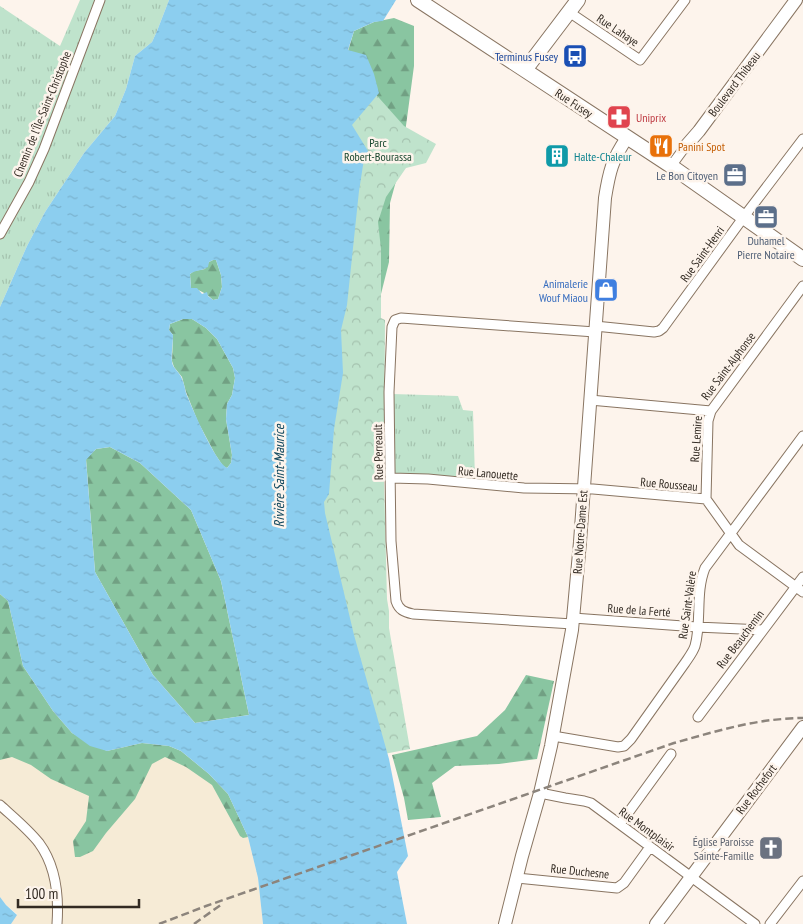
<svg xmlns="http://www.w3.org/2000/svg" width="803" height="924" viewBox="0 0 803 924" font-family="'PT Sans Narrow',sans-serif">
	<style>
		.industrial { fill: #f6ebd6 }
		.grass { fill: url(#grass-tufts) }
		.forest { fill: url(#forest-firs) }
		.park { fill: url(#park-crowns) }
		.water { fill: url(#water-ripples); fill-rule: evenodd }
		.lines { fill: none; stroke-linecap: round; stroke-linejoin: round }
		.street-casing { stroke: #897562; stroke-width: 11 }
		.secondary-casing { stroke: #897562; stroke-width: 14 }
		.primary-casing { stroke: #897562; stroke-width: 16 }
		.street { stroke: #fff; stroke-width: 9 }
		.secondary { stroke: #fff; stroke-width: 12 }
		.primary { stroke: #fff; stroke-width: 14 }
		.rail { stroke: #8c847c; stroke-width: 2.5; stroke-dasharray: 8 4; stroke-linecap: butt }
		.labels { text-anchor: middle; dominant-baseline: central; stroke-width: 5; stroke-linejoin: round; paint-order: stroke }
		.street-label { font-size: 12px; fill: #322a22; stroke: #fdf4ec }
		.transit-label { font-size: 12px; fill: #164399; stroke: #fdf4ec; text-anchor: end }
		.health-label { font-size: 12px; fill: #be3a42; stroke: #fdf4ec; text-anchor: start }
		.park-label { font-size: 12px; fill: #18472e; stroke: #fdf4ec }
		.food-label { font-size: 12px; fill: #c56008; stroke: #fdf4ec; text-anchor: start }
		.culture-label { font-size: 12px; fill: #0d838f; stroke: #fdf4ec; text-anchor: start }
		.service-label { font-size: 12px; fill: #4e5e75; stroke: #fdf4ec; text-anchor: end }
		.shop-label { font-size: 12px; fill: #366cbe; stroke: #fdf4ec; text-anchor: end }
		.worship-label { font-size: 12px; fill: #5b616d; stroke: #fdf4ec; text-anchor: end }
		.water-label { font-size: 14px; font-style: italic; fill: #10475d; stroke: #fdf4ec }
	</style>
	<defs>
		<pattern id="grass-tufts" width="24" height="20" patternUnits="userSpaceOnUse" patternTransform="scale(1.25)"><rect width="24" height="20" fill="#bfe3cc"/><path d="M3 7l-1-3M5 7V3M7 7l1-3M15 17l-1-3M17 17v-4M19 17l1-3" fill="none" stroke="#a5c3af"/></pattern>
		<pattern id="forest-firs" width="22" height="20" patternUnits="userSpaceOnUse" patternTransform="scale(1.25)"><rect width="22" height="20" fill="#89c5a1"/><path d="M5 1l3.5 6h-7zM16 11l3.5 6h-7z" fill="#71a083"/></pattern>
		<pattern id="park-crowns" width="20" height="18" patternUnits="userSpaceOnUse" patternTransform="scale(1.25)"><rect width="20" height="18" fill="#bfe3cc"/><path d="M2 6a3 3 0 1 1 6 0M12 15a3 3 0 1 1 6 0" fill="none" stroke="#a5c3af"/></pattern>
		<pattern id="water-ripples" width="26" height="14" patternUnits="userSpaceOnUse" patternTransform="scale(1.25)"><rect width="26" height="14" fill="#8cceef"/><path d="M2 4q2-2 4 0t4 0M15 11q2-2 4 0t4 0" fill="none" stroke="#79b1cd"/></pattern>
	</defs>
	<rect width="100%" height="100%" fill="#fdf4ec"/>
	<path class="industrial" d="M0,594L169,746L228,794L248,837L258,878L263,924H11L17,914L6,905L0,897Z"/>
	<path class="grass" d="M80,0H169L157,31L152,42L135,56L126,89L115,116L84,153L45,212L27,246L0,307V6L60,46Z
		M392,394L458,396L463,410L473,411L475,479L389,475Z"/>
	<path class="forest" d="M394,18L414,26V66L401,163L390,203L389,262L374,322L348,51L354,31L374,22Z
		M213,260H216L221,275L222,287L218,299L213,300C207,294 199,289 191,288L190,274L194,271L205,269L209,262Z
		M183,319H192L206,328L217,339L233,368L235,378L232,395L227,404L226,419L232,455L231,463L227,468L223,466L215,454L198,422L186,392L182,377L174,367L172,361L173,335L169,330L170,324Z
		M110,447L140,463L191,510L221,581L249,715L195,723L153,675L95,572L86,459L96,449Z
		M0,594L8,601L23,666L53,711L72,733L107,751L142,743L169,746L181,751L209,774L228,794L248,837L243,838L240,836L212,785L186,767L165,757L152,764L135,799L106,833L93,851L80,857H75L73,841L86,821L89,796L51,779L31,765L12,757L0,760Z
		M526,675L554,681L537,759L499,764L455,766L432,783L441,817L408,820L404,798L392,755L477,736L505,710Z"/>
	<path class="park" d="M372,90L404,126L436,144L426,163L406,168L386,197L378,222L381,249V318L385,320L384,479L387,599L389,611V628L410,749L384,754L319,503L345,117Z"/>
	<path class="water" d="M169,0H396L383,21L374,22L354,31L348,50L366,55L374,74L379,93L352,125L368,151L364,159L359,191L347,305L341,330L343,373L334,429L329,494L324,502L325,513L354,635L389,759L408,856L397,872L407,924H263L258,878L248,837L228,794L209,774L181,751L169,746L142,743L107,751L90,746L72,733L53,711L23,666L8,601L0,594V307L27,246L45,212L84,153L115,116L126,89L135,56L152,42L157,31ZM213,260H216L221,275L222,287L218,299L213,300L208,296L207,292L202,294L197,288H191L190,274C195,270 202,271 208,267L209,262ZM183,319H192L206,328L217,339L233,368L235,378L232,395L227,404L226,419L232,455L231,463L227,468C215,462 192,408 186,393C185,389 184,383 182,379C180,372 173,369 172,362C171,355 173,343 173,335L169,330L170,324ZM110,447L140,463L191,510L221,581L249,715L195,723L153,675L95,572L86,460L96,449Z
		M0,897L6,905L17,915L11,924H0Z"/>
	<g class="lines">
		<defs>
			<path id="street" d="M569,12L640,60L685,0
				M671,166L685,147
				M0,234L29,182L44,149L100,0
				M595,326L654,332L659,331L663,328L743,218L803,139
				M590,400L711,411L803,286
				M391,478L428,479L524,488L593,489L706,499L739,545L803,592
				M706,499L708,421L711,411
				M573,618L697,627L763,630
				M573,624L413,614C404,612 399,610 396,601L391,541L389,392L392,327L395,320L401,318L595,332
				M698,717L803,577
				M553,736L618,747L624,746L631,739L685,663C689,657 693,652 695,646C702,621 695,593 705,568L803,436
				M540,793L565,798L584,801L591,803L755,924
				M0,805C13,817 28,829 39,843C56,866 59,896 57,924
				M620,824L671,754
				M517,878L617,888L624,883L650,847
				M770,924L803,881"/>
			<path id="secondary" d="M685,147L699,131L796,0
				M505,924L522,856L540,793L551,746L572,630L580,542L605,198C609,173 612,159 627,138
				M656,924L803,727"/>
			<path id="primary" d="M418,0L671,166L803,259
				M525,70L578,0"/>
		</defs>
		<use href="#street" class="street-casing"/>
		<use href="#secondary" class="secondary-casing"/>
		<use href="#primary" class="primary-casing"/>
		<use href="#street" class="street"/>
		<use href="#secondary" class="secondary"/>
		<use href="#primary" class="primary"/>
		<path class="rail" d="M159,924L206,906L674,743C706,734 739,724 772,720C782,719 793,718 803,718
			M194,924L222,904"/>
	</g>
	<defs>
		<symbol id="bus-square" viewBox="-11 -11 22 22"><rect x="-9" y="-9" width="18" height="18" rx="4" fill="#1a4fb4" stroke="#fdf4ec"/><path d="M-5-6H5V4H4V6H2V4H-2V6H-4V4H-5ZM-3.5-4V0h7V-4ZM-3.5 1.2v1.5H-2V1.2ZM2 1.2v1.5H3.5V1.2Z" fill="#fff"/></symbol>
		<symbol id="pharmacy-square" viewBox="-11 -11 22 22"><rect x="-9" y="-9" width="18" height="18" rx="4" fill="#e0444e" stroke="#fdf4ec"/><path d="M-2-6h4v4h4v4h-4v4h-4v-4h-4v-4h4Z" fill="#fff"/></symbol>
		<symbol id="restaurant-square" viewBox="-11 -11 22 22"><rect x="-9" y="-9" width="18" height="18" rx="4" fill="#e8710a" stroke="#fdf4ec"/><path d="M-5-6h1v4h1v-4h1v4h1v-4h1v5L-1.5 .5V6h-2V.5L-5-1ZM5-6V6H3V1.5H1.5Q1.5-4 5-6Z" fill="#fff"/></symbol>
		<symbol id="building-square" viewBox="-11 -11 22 22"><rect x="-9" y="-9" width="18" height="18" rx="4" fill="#0f9aa8" stroke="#fdf4ec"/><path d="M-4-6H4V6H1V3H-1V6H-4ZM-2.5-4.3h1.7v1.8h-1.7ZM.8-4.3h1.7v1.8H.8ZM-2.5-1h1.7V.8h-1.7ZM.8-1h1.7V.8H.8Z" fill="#fff"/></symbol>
		<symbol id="office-square" viewBox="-11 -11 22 22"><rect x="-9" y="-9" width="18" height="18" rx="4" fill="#5c6f8a" stroke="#fdf4ec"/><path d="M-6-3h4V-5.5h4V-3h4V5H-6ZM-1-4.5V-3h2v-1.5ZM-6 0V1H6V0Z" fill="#fff"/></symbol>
		<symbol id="shop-square" viewBox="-11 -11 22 22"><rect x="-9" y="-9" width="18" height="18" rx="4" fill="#3f7fe0" stroke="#fdf4ec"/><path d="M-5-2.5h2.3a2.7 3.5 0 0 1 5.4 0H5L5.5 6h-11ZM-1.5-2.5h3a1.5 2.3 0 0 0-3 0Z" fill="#fff"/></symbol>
		<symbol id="church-square" viewBox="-11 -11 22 22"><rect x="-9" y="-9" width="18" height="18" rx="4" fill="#6b7280" stroke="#fdf4ec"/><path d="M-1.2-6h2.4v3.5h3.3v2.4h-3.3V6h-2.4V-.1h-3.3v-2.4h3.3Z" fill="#fff"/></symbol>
	</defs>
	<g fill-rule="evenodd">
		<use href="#bus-square" x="561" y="42" width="28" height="28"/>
		<use href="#pharmacy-square" x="605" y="103" width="28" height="28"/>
		<use href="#restaurant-square" x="647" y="132" width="28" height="28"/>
		<use href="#building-square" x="543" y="142" width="28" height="28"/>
		<use href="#office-square" x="721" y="161" width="28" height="28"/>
		<use href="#office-square" x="752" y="203" width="28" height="28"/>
		<use href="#shop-square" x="592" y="276" width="28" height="28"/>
		<use href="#church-square" x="757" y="834" width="28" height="28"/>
	</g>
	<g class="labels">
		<g class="street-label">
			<text transform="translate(618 30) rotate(34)">Rue Lahaye</text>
			<text transform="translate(734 84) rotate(-53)">Boulevard Thibeau</text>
			<text transform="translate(574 103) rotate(33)">Rue Fusey</text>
			<text transform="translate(42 114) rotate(-68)">Chemin de l'Île-Saint-Christophe</text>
			<text transform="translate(702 254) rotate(-54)">Rue Saint-Henri</text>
			<text transform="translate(728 366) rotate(-53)">Rue Saint-Alphonse</text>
			<text transform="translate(696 439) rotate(-86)">Rue Lemire</text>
			<text transform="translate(378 452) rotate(-91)">Rue Perreault</text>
			<text transform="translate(488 473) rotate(5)">Rue Lanouette</text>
			<text transform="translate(669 484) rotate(5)">Rue Rousseau</text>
			<text transform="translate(580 532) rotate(-86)">Rue Notre-Dame Est</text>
			<text transform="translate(687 605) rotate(-82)">Rue Saint-Valère</text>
			<text transform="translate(639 610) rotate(4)">Rue de la Ferté</text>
			<text transform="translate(740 639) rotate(-53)">Rue Beauchemin</text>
			<text transform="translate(756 789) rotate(-53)">Rue Rochefort</text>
			<text transform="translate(647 829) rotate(36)">Rue Montplaisir</text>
			<text transform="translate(580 871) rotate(6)">Rue Duchesne</text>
		</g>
		<g class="transit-label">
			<text x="558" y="56">Terminus Fusey</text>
		</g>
		<g class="health-label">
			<text x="636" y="117">Uniprix</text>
		</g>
		<g class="park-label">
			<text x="378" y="142">Parc<tspan x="378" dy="14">Robert-Bourassa</tspan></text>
		</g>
		<g class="food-label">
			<text x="678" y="146">Panini Spot</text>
		</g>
		<g class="culture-label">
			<text x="574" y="156">Halte-Chaleur</text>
		</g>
		<g class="service-label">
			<text x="718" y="175">Le Bon Citoyen</text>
			<text x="766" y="240" text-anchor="middle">Duhamel<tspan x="766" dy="14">Pierre Notaire</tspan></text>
		</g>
		<g class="shop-label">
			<text x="588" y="283">Animalerie<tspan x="588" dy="14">Wouf Miaou</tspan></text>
		</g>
		<g class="worship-label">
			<text x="754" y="841">Église Paroisse<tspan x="754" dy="14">Sainte-Famille</tspan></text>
		</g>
		<g class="water-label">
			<text transform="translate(279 476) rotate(-90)">Rivière Saint-Maurice</text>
		</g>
	</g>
	<path d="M18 899v8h121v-8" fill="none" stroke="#322a22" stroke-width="2.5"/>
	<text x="25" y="899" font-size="15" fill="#322a22" stroke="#fdf4ec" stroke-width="4" paint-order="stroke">100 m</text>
</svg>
